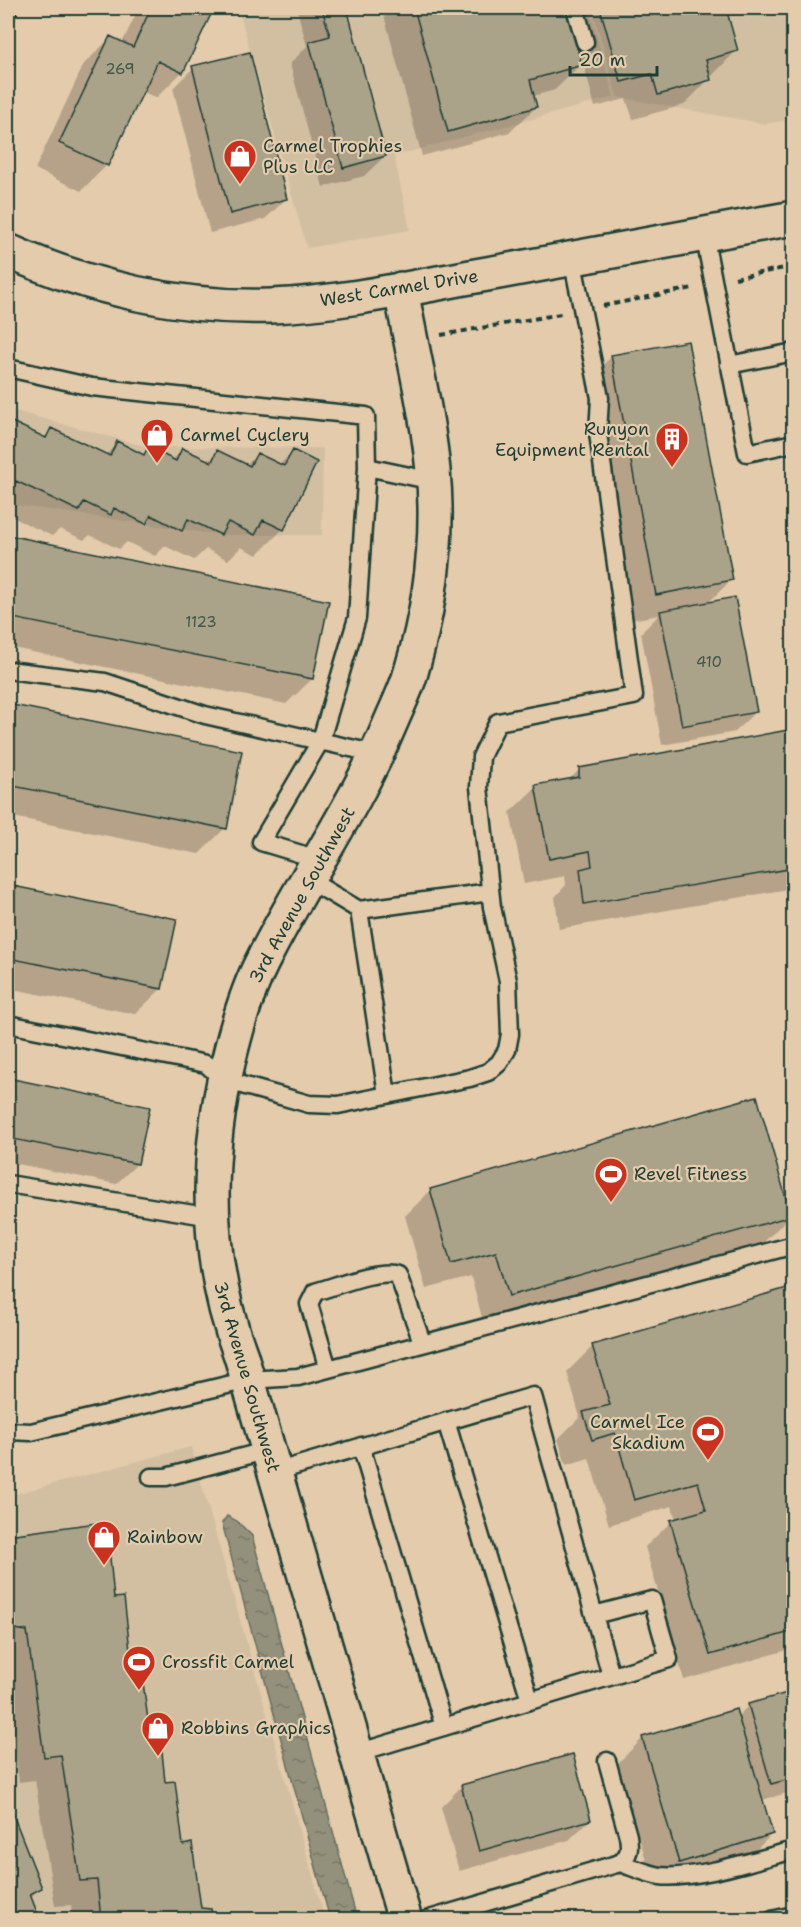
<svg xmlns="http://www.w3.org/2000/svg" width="801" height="1927" viewBox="0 0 801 1927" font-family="'Shantell Sans',sans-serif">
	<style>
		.built { fill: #d2bfa2 }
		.water { fill: url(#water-ripples); stroke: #656f5f; stroke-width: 1.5 }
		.shadow { fill: #0003 }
		.building { fill: #aaa289; stroke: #1f3d34; stroke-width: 1.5 }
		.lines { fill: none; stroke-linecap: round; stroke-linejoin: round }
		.lane-casing { stroke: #1f3d34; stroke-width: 21 }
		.secondary-casing { stroke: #1f3d34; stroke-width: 38 }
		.path { stroke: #1f3d34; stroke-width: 4; stroke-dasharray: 6 4.5; stroke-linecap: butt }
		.lane { stroke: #e3cbac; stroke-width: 16 }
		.secondary { stroke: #e3cbac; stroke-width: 33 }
		.labels { text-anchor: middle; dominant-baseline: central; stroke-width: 4.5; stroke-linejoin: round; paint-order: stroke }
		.number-label { font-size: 15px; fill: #425649 }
		.poi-label { font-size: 18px; fill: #1f3d34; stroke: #e3cbac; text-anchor: start }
		.street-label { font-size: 18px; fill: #1f3d34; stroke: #e3cbac }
	</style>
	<defs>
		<pattern id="water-ripples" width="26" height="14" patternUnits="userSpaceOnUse" patternTransform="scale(1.5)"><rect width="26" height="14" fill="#93917b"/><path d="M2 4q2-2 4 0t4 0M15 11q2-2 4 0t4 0" fill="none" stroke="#777866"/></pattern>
	</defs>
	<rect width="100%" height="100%" fill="#e3cbac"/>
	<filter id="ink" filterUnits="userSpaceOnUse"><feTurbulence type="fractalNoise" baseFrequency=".0167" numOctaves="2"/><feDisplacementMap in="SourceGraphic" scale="12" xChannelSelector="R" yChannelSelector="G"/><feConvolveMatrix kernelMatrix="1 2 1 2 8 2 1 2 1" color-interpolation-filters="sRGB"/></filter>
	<g filter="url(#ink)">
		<path class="built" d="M238,8H589L614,97L394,156L410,230L307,248Z
			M592,8H793V119L766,124L617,97Z
			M8,409L148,447L323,448L322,535H221L8,504Z
			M191,1447L325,1919L8,1920V1496Z"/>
		<path class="water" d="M227,1516L237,1521L252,1536L357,1919H330L222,1523Z"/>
		<path class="shadow" d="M139,8H213L182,72L156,98L142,91L107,165L81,191L35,169L84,64L110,38L122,43Z
			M300,8H345L385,156L364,176L323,187L290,64L307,46L297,10Z
			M382,8H725L737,50L684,105L633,119L626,99L595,107L583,62L555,90L533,96L536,107L510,132L422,156Z
			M193,68L286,199L265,219L210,233L173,88Z
			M612,356L731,580L707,604L755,712L735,732L662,745L641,633L659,615L631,620L586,382Z
			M8,421L43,438L52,430L105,456L117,443L142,456L148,449L172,460L183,450L208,462L218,452L246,465L257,455L279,465L293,452L283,529L257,555L241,547L228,560L206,549L194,560L165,546L155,556L127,542L119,549L90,535L84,540L60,529L52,536L8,515Z
			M8,537L328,602L312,679L286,704L8,647Z
			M8,706L240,752L225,828L199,854L8,816Z
			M794,730V888L559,929L555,897L566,885L565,876L524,884L510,812L536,787L569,780L579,770Z
			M8,887L175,921L161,989L135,1014L8,988Z
			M8,1079L148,1108L137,1164L116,1184L8,1162Z
			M431,1190L790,1216L764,1242L483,1321L471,1277L426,1289L405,1216Z
			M794,1288V1648L684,1680L645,1547L671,1522L676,1520L672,1506L609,1525L589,1458L566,1465L558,1439L580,1417L567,1372L593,1346Z
			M95,1524L96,1538L112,1600L199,1909L211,1920H73L71,1905L55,1906L35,1780L19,1782L8,1697V1537Z
			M794,1692V1791L762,1800L772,1834L746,1860L654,1887L617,1764L643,1738L737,1717L749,1705Z
			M462,1786L590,1820L569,1840L459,1871L441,1807Z
			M8,1806L40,1888L30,1898L39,1920H8Z"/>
		<path class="building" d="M151,8H214L183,73L158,61L108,166L59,143L110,36L133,47Z
			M322,8H347L386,156L343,168L309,42L330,36Z
			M414,8H566L582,65L530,80L537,107L448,132Z
			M600,8H726L738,51L706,60L711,80L658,95L652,74L621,82Z
			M250,52L287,199L230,214L192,66Z
			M688,341L733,580L656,595L611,355Z
			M8,420L46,438L51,428L110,456L117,441L144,455L148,447L176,461L182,448L212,462L217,450L250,466L257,453L284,466L293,450L317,462L284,530L263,520L255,535L228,522L221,535L188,519L182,531L151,515L146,524L114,508L111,515L84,502L79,511L16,481L10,493L8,492Z
			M8,535L329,601L313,679L8,617Z
			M735,597L757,712L682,726L660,611Z
			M8,704L242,751L227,829L8,785Z
			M794,729V868L584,904L580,869L592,866L590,851L549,859L535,785L579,777V768Z
			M8,885L177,919L162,989L8,958Z
			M8,1078L150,1107L138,1164L8,1138Z
			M757,1096L791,1216L509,1296L496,1252L451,1264L430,1189Z
			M794,1286V1631L710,1655L670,1520L706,1510L698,1482L634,1500L615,1433L592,1440L583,1412L610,1405L592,1345Z
			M96,1523L97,1537H108L114,1598L124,1597L131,1659H140L148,1720L159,1721L165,1782L175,1781L183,1845L192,1843L201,1908L211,1909L213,1920H101L97,1880L80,1881L61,1755L44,1757L27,1631L8,1628V1535Z
			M794,1691V1778L771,1784L748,1704Z
			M736,1709L773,1834L679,1863L642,1737Z
			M573,1754L591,1820L479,1851L461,1785Z
			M8,1802L42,1888L30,1894L40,1920H8Z"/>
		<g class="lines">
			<defs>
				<path id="lane" d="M575,8L585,42
					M704,234L747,453L794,443
					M729,365L794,352
					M8,368L92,387L366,416L367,467L433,481
					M8,670L105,682L205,715L377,754
					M321,860L261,842L321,740L357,618L367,467
					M309,880L359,910
					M8,1024L206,1064L224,1080L309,1104L338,1105L470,1078L488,1072L499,1063L507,1050L510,1034L508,981L492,907L479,787L481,757L498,722L634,696L598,433L600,398L572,258
					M387,1095L359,910L490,892
					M8,1184L212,1217
					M328,1369L309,1304L315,1292C337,1286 378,1268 398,1275L422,1342
					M446,1421L530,1700
					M8,1431L31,1432L248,1380L298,1377L794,1245
					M361,1446L444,1727
					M275,1472L533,1396L611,1676
					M151,1477H166L269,1450
					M357,1753L669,1659L652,1600L594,1615
					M620,1863C632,1867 647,1874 660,1876C694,1880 759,1859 794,1850
					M426,1920L620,1863C630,1855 630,1848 628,1836L607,1761
					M772,1920L794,1915"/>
				<path id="secondary" d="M8,251C90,288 181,309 271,306C349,303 427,284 504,271C600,253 697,235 794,218
					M401,289C413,359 434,435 435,506C436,562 427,618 411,672C406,690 397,707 390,724C355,808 302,881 262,962C246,993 236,1029 228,1063C205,1161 205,1261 241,1356L405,1920"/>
			</defs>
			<use href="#lane" class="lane-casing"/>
			<use href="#secondary" class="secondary-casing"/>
			<path class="path" d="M8,27L19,8
				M735,278L794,266
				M603,306L693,288
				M441,335L561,314"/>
			<use href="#lane" class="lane"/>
			<use href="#secondary" class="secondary"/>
		</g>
	</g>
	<defs>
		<symbol id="shop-pin" viewBox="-11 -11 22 30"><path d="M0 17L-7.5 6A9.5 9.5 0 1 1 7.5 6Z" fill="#c8321e" stroke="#e3cbac"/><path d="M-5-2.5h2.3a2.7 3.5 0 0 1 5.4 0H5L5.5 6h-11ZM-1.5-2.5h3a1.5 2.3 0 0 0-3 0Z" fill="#fff"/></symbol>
		<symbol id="building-pin" viewBox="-11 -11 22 30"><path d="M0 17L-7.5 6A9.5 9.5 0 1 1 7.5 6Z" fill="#c8321e" stroke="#e3cbac"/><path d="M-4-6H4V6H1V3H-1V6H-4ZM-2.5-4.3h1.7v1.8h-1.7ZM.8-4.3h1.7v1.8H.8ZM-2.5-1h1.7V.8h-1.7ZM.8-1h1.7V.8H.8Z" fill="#fff"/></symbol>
		<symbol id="stadium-pin" viewBox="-11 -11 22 30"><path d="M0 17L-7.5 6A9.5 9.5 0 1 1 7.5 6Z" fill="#c8321e" stroke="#e3cbac"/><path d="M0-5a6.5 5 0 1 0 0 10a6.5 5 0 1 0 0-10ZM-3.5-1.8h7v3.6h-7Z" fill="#fff"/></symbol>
	</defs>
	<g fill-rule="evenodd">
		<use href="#shop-pin" x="221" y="137" width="38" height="52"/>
		<use href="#shop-pin" x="138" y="416" width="38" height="52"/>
		<use href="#building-pin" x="653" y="420" width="38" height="52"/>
		<use href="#stadium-pin" x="592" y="1155" width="38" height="52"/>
		<use href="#stadium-pin" x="689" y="1413" width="38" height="52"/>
		<use href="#shop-pin" x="85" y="1518" width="38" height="52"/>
		<use href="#stadium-pin" x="120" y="1643" width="38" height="52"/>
		<use href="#shop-pin" x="139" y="1709" width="38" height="52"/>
	</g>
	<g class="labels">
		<g class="number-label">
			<text x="120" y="69">269</text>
			<text x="201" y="622">1123</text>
			<text x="709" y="662">410</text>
		</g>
		<g class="poi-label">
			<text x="263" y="146">Carmel Trophies<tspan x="263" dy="21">Plus LLC</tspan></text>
			<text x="649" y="429" text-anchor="end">Runyon<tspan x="649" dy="21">Equipment Rental</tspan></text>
			<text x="180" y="435">Carmel Cyclery</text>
			<text x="634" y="1174">Revel Fitness</text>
			<text x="685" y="1422" text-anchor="end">Carmel Ice<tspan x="685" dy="21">Skadium</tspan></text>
			<text x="127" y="1537">Rainbow</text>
			<text x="162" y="1662">Crossfit Carmel</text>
			<text x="181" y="1728">Robbins Graphics</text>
		</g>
		<g class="street-label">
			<text transform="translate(399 288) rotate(-9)">West Carmel Drive</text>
			<text transform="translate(302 895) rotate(-61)">3rd Avenue Southwest</text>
			<text transform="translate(247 1377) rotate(74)">3rd Avenue Southwest</text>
		</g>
	</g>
	<rect width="801" height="1927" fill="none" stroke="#e3cbac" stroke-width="30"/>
	<rect x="15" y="15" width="771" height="1897" fill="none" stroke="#1f3d34" stroke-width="2" filter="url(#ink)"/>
	<path d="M570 66v9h87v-9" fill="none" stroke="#1f3d34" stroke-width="3"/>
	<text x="579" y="66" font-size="18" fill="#1f3d34" stroke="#e3cbac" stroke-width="4.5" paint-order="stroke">20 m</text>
</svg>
